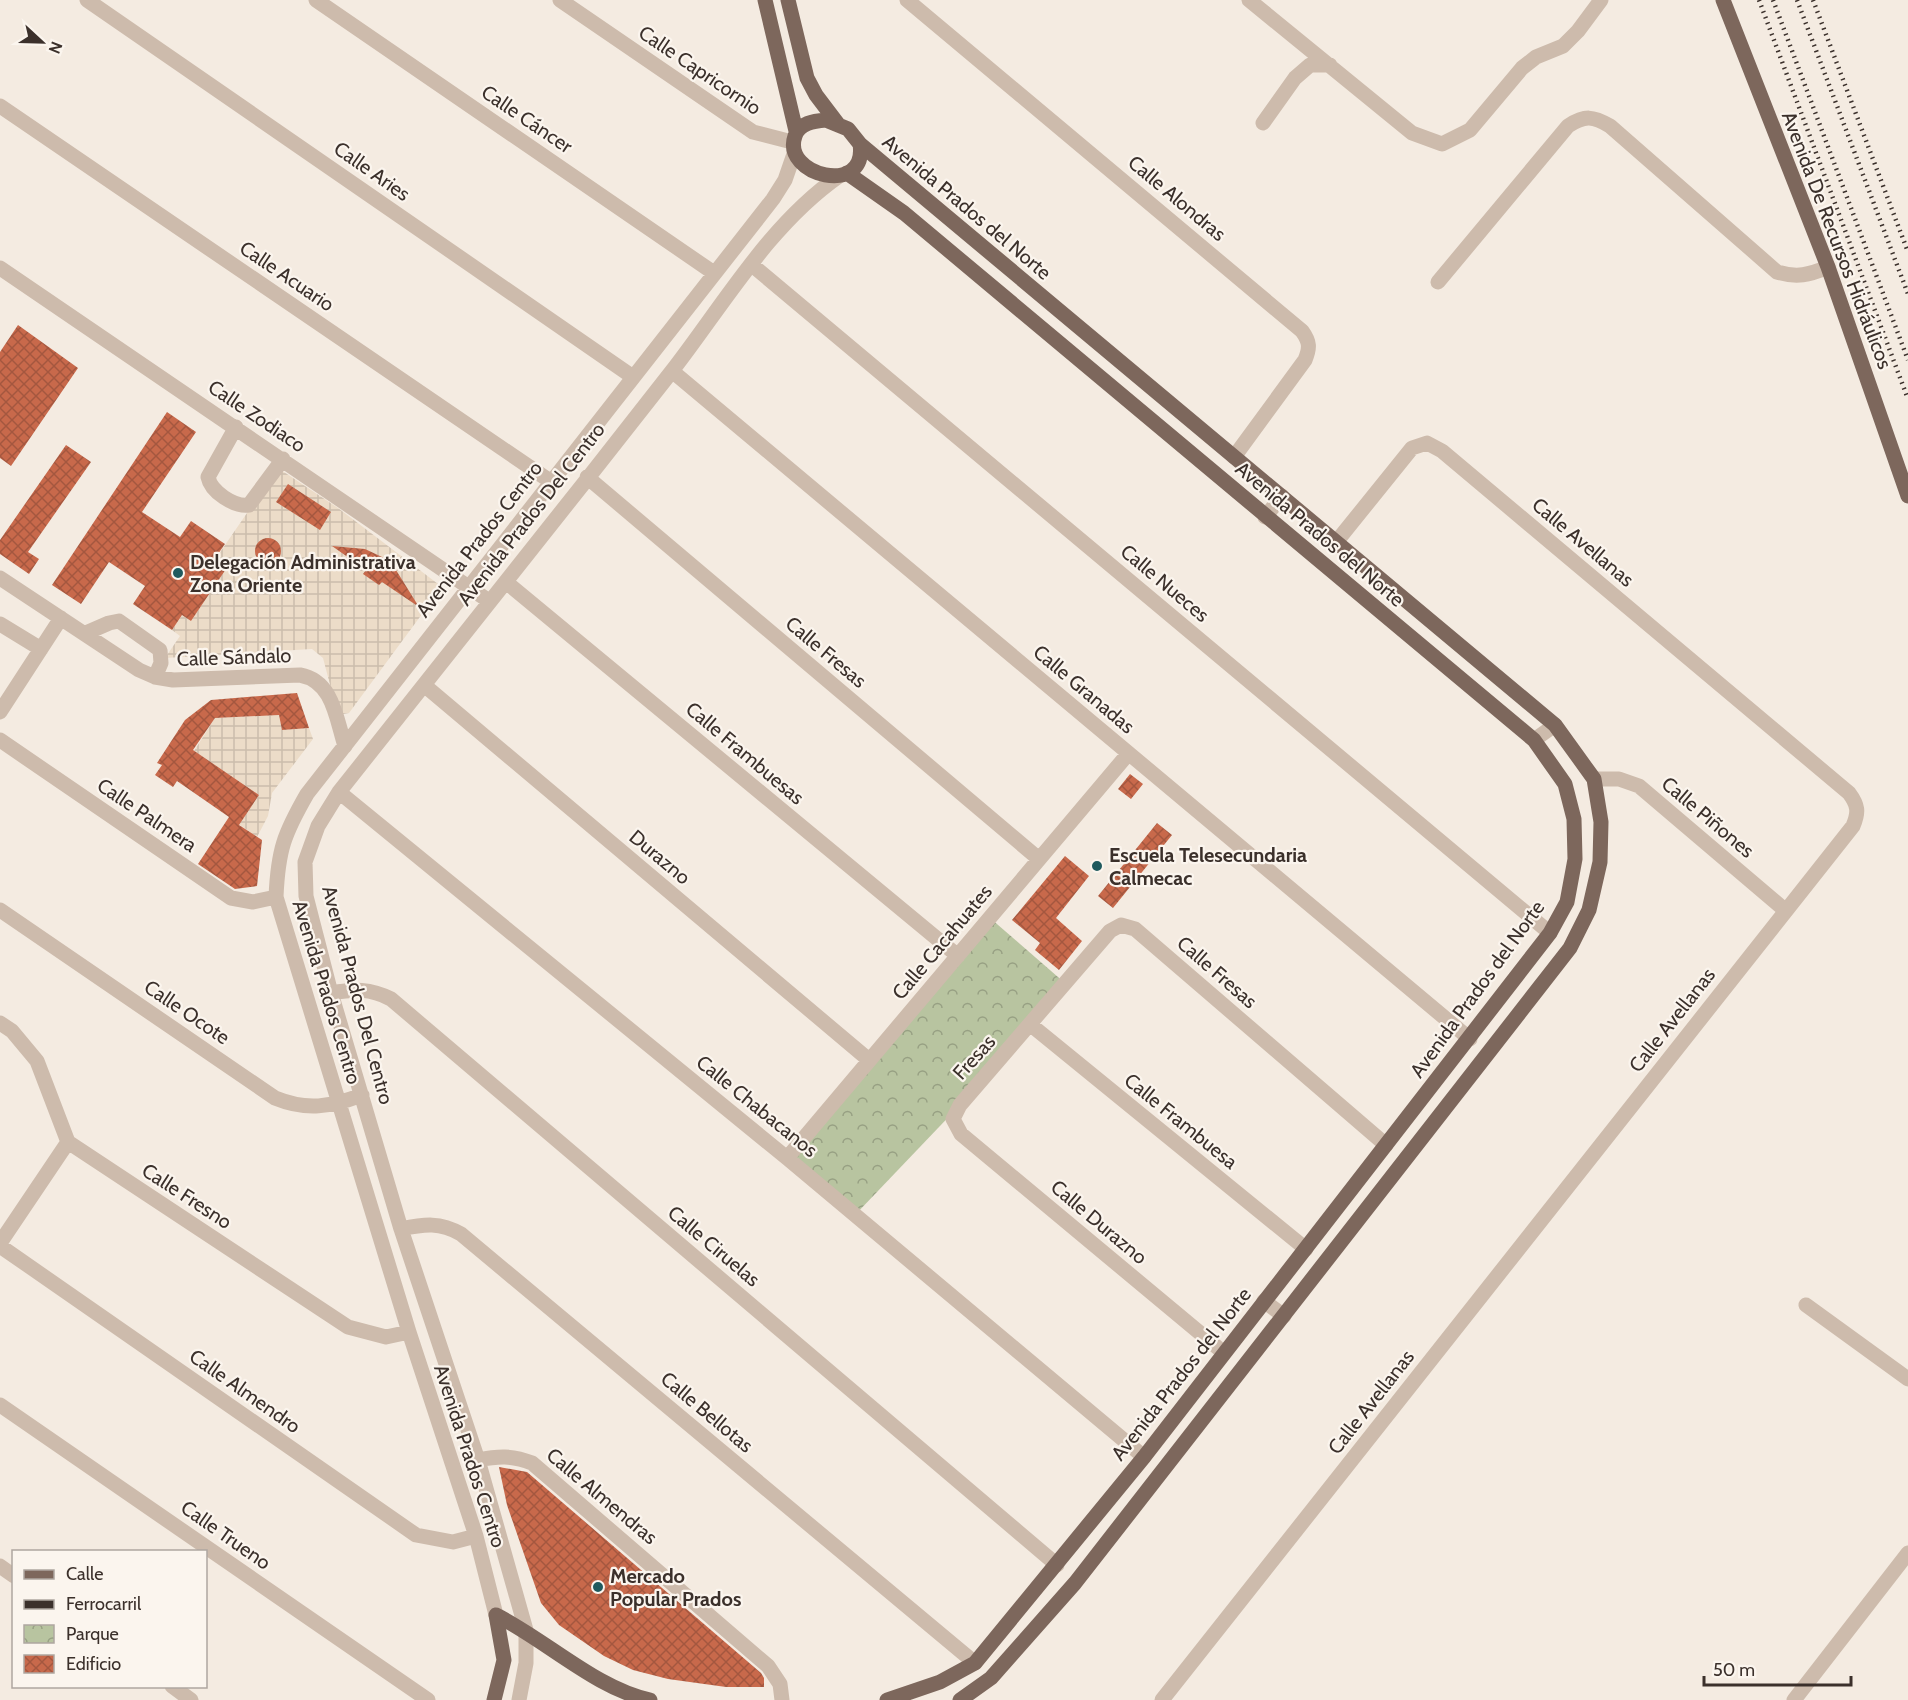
<svg xmlns="http://www.w3.org/2000/svg" width="1908" height="1700" viewBox="0 0 1908 1700" font-family="Cabin,sans-serif">
	<style>
		.park { fill: url(#park-crowns) }
		.plaza { fill: url(#plaza-grid) }
		.building { fill: url(#building-cross-hatch) }
		.lines { fill: none; stroke-linecap: round; stroke-linejoin: round }
		.minor { stroke: #cdbbac; stroke-width: 15 }
		.major { stroke: #7d675c; stroke-width: 15 }
		.rail { stroke: #3b302b; stroke-width: 4.5; stroke-dasharray: 1.5 4.5; stroke-linecap: butt }
		.poi-dot { fill: #1f5a5e; stroke: #fbf5ee; stroke-width: 2 }
		.labels { text-anchor: middle; dominant-baseline: central; stroke-width: 4.5; stroke-linejoin: round; paint-order: stroke }
		.street-label { font-size: 20px; fill: #3b302b; stroke: #fbf5ee }
		.poi-label { font-size: 20px; font-weight: bold; fill: #3b302b; stroke: #fbf5ee; text-anchor: start }
	</style>
	<defs>
		<pattern id="park-crowns" width="20" height="18" patternUnits="userSpaceOnUse" patternTransform="scale(1.5)"><rect width="20" height="18" fill="#b8c4a0"/><path d="M2 6a3 3 0 1 1 6 0M12 15a3 3 0 1 1 6 0" fill="none" stroke="#97a083"/></pattern>
		<pattern id="plaza-grid" width="8" height="8" patternUnits="userSpaceOnUse" patternTransform="scale(1.5)"><rect width="8" height="8" fill="#ecdcc8"/><path d="M0 4h8M4 0v8" fill="none" stroke="#cbbdac"/></pattern>
		<pattern id="building-cross-hatch" width="8" height="8" patternUnits="userSpaceOnUse" patternTransform="scale(1.5)"><rect width="8" height="8" fill="#c8694b"/><path d="M0 0l8 8M0 8l8-8" fill="none" stroke="#a4573f"/></pattern>
	</defs>
	<rect width="100%" height="100%" fill="#f4ebe1"/>
	<path class="park" d="M990,918L1066,984L960,1105L855,1215L787,1158Z"/>
	<path class="plaza" d="M278,468L338,508L442,587L349,713L338,715L323,658L312,649L165,658L180,636L172,630L182,615L191,621L225,569L214,561Z
		M279,715L282,730L309,728L313,739L272,793L268,816L257,837L233,820L247,799L254,803L259,795L194,751L215,718Z"/>
	<path class="building" d="M18,325L78,368L11,466L0,458V352Z
		M167,412L196,432L142,512L180,537L191,521L225,544L213,561L226,569L191,621L182,615L172,630L133,604L145,586L109,562L81,604L52,585Z
		M66,445L91,462L28,552L39,559L29,574L0,554V540Z
		M288,484L331,512L320,530L276,502Z
		M255 551a13 13 0 1 1 26 0a13 13 0 1 1-26 0Z
		M332,546L365,549L382,557L396,570L419,607L382,582L379,585L363,574L366,570Z
		M297,693L309,728L282,730L279,715L215,718L193,750L259,795L239,825L262,840L257,886L235,889L198,864L229,817L177,781L173,787L155,775L162,765L157,763L185,720L211,700Z
		M1130,774L1143,784L1131,799L1118,789Z
		M1157,823L1172,835L1113,908L1098,896Z
		M1065,856L1089,876L1056,918L1082,941L1059,970L1035,950L1040,943L1012,920Z
		M499,1467L527,1472L761,1673L764,1678V1687H726L668,1679L633,1670L604,1656L559,1625L541,1603L507,1505Z"/>
	<g class="lines">
		<path class="minor" d="M87,0L633,377
			M316,0L714,273
			M560,0L753,132L792,142
			M907,0L1302,331C1310,342 1310,348 1305,360L1234,457
			M1249,0L1412,133L1442,144L1470,130L1522,68L1536,57L1563,46L1578,31L1601,0
			M0,106L550,481
			M1263,123L1295,78L1310,65H1330
			M752,265L1550,933
			M0,268L489,601
			M1438,282L1568,126C1585,115 1593,116 1610,126L1777,272C1797,278 1809,275 1828,267
			M672,371L1470,1039
			M236,427L208,477C211,492 234,507 249,505L283,459
			M587,477L1039,859
			M1265,517L1282,496
			M0,578L139,670L155,677L173,680L300,675C333,681 336,718 345,746
			M506,582L958,956
			M0,624L41,649
			M86,633L109,623L119,621L160,650L161,663L155,677
			M424,685L869,1060
			M0,712L61,618
			M0,740L231,898L253,902L276,897
			M1534,740L1555,725
			M1594,779H1619L1639,786L1786,911
			M339,792L787,1158L1144,1457
			M0,910L275,1098C307,1111 330,1107 362,1095
			M331,993C354,989 370,988 391,999L1057,1565
			M0,1023L12,1031L37,1061L68,1142L348,1327L386,1337L409,1332
			M1031,1025L1306,1249
			M787,1158L1128,754
			M401,1229C425,1224 440,1222 461,1234L975,1663
			M0,1243L68,1142
			M0,1246L416,1535L453,1542L476,1536
			M1264,1301L1284,1316
			M1806,1305L1908,1379
			M1224,1353L961,1134L953,1119L960,1105L1110,931L1121,925L1135,929L1386,1145
			M0,1405L428,1700
			M478,1460C498,1456 512,1455 532,1463L768,1666L780,1684L782,1700
			M0,1566L14,1576
			M496,1615L476,1536L409,1332L276,897C278,850 284,834 307,794L773,199L785,180L794,154
			M172,1686L191,1700
			M519,1700L526,1663V1630L478,1460L401,1229L331,993L306,896L305,862L318,826L339,792C450,651 562,512 672,371C724,304 769,225 839,176
			M1162,1700L1853,826C1859,812 1858,805 1849,793L1442,451L1427,443L1412,448L1337,541
			M1794,1700L1908,1553"/>
		<path class="major" d="M765,0L796,131
			M788,0L807,78L816,95L838,124
			M1723,0L1828,267L1908,496
			M826,120L848,129L860,144C868,197 781,176 795,136C799,123 814,121 826,120Z
			M860,144L1555,725L1594,779L1601,822L1600,862L1589,910L1570,948L1075,1583L991,1678L960,1700
			M847,173L904,213L1534,740L1565,784L1574,819L1575,859L1567,902L1550,933L1144,1457L975,1663L940,1682L887,1700
			M496,1615C546,1640 597,1689 650,1700
			M494,1700L504,1660L496,1615"/>
		<path class="rail" d="M1759,0L1908,399
			M1773,0L1908,360
			M1797,0L1908,294
			M1813,0L1908,252"/>
	</g>
	<g class="poi-dot">
		<circle cx="178" cy="573" r="6"/>
		<circle cx="1097" cy="866" r="6"/>
		<circle cx="598" cy="1587" r="6"/>
	</g>
	<g class="labels">
		<g class="street-label">
			<text transform="translate(700 70) rotate(34)">Calle Capricornio</text>
			<text transform="translate(527 119) rotate(34)">Calle Cáncer</text>
			<text transform="translate(372 171) rotate(35)">Calle Aries</text>
			<text transform="translate(1177 198) rotate(40)">Calle Alondras</text>
			<text transform="translate(967 207) rotate(40)">Avenida Prados del Norte</text>
			<text transform="translate(1837 240) rotate(69)">Avenida De Recursos Hidráulicos</text>
			<text transform="translate(287 276) rotate(34)">Calle Acuario</text>
			<text transform="translate(257 416) rotate(34)">Calle Zodiaco</text>
			<text transform="translate(531 514) rotate(-52)">Avenida Prados Del Centro</text>
			<text transform="translate(1320 534) rotate(40)">Avenida Prados del Norte</text>
			<text transform="translate(479 539) rotate(-52)">Avenida Prados Centro</text>
			<text transform="translate(1583 542) rotate(40)">Calle Avellanas</text>
			<text transform="translate(1165 583) rotate(40)">Calle Nueces</text>
			<text transform="translate(826 652) rotate(40)">Calle Fresas</text>
			<text transform="translate(234 657) rotate(-2)">Calle Sándalo</text>
			<text transform="translate(1084 689) rotate(40)">Calle Granadas</text>
			<text transform="translate(745 753) rotate(40)">Calle Frambuesas</text>
			<text transform="translate(147 815) rotate(34)">Calle Palmera</text>
			<text transform="translate(1708 817) rotate(40)">Calle Piñones</text>
			<text transform="translate(660 857) rotate(40)">Durazno</text>
			<text transform="translate(942 942) rotate(-50)">Calle Cacahuates</text>
			<text transform="translate(1217 972) rotate(41)">Calle Fresas</text>
			<text transform="translate(1477 989) rotate(-54)">Avenida Prados del Norte</text>
			<text transform="translate(327 992) rotate(73)">Avenida Prados Centro</text>
			<text transform="translate(358 995) rotate(75)">Avenida Prados Del Centro</text>
			<text transform="translate(187 1012) rotate(34)">Calle Ocote</text>
			<text transform="translate(1672 1020) rotate(-52)">Calle Avellanas</text>
			<text transform="translate(974 1057) rotate(-48)">Fresas</text>
			<text transform="translate(757 1106) rotate(39)">Calle Chabacanos</text>
			<text transform="translate(1181 1121) rotate(39)">Calle Frambuesa</text>
			<text transform="translate(187 1196) rotate(33)">Calle Fresno</text>
			<text transform="translate(1099 1222) rotate(40)">Calle Durazno</text>
			<text transform="translate(714 1246) rotate(40)">Calle Ciruelas</text>
			<text transform="translate(1181 1374) rotate(-52)">Avenida Prados del Norte</text>
			<text transform="translate(245 1391) rotate(35)">Calle Almendro</text>
			<text transform="translate(1371 1402) rotate(-52)">Calle Avellanas</text>
			<text transform="translate(707 1412) rotate(40)">Calle Bellotas</text>
			<text transform="translate(470 1456) rotate(72)">Avenida Prados Centro</text>
			<text transform="translate(602 1496) rotate(40)">Calle Almendras</text>
			<text transform="translate(226 1535) rotate(35)">Calle Trueno</text>
		</g>
		<g class="poi-label">
			<text x="190" y="562">Delegación Administrativa<tspan x="190" dy="23">Zona Oriente</tspan></text>
			<text x="1109" y="855">Escuela Telesecundaria<tspan x="1109" dy="23">Calmecac</tspan></text>
			<text x="610" y="1576">Mercado<tspan x="610" dy="23">Popular Prados</tspan></text>
		</g>
	</g>
	<rect x="12" y="1550" width="195" height="138" fill="#fbf5ee" stroke="#aea6a0" stroke-width="1.5"/>
	<rect x="24" y="1570" width="30" height="9" fill="#7d675c" stroke="#aea6a0" stroke-width="1.5"/>
	<text x="66" y="1580" font-size="18" fill="#3b302b">Calle</text>
	<rect x="24" y="1600" width="30" height="9" fill="#3b302b" stroke="#aea6a0" stroke-width="1.5"/>
	<text x="66" y="1610" font-size="18" fill="#3b302b">Ferrocarril</text>
	<rect x="24" y="1625" width="30" height="18" fill="url(#park-crowns)" stroke="#aea6a0" stroke-width="1.5"/>
	<text x="66" y="1640" font-size="18" fill="#3b302b">Parque</text>
	<rect x="24" y="1655" width="30" height="18" fill="url(#building-cross-hatch)" stroke="#aea6a0" stroke-width="1.5"/>
	<text x="66" y="1670" font-size="18" fill="#3b302b">Edificio</text>
	<g transform="translate(42 42) rotate(112)" stroke="#fbf5ee" stroke-width="4.5" paint-order="stroke">
	<path d="M0-4.5L10 22L0 15L-10 22Z" fill="#3b302b"/>
	<text y="-9" font-size="16" font-weight="bold" text-anchor="middle" fill="#3b302b">N</text>
	</g>
	<path d="M1704 1676v9h147v-9" fill="none" stroke="#3b302b" stroke-width="3"/>
	<text x="1713" y="1676" font-size="18" fill="#3b302b" stroke="#fbf5ee" stroke-width="4.5" paint-order="stroke">50 m</text>
</svg>
